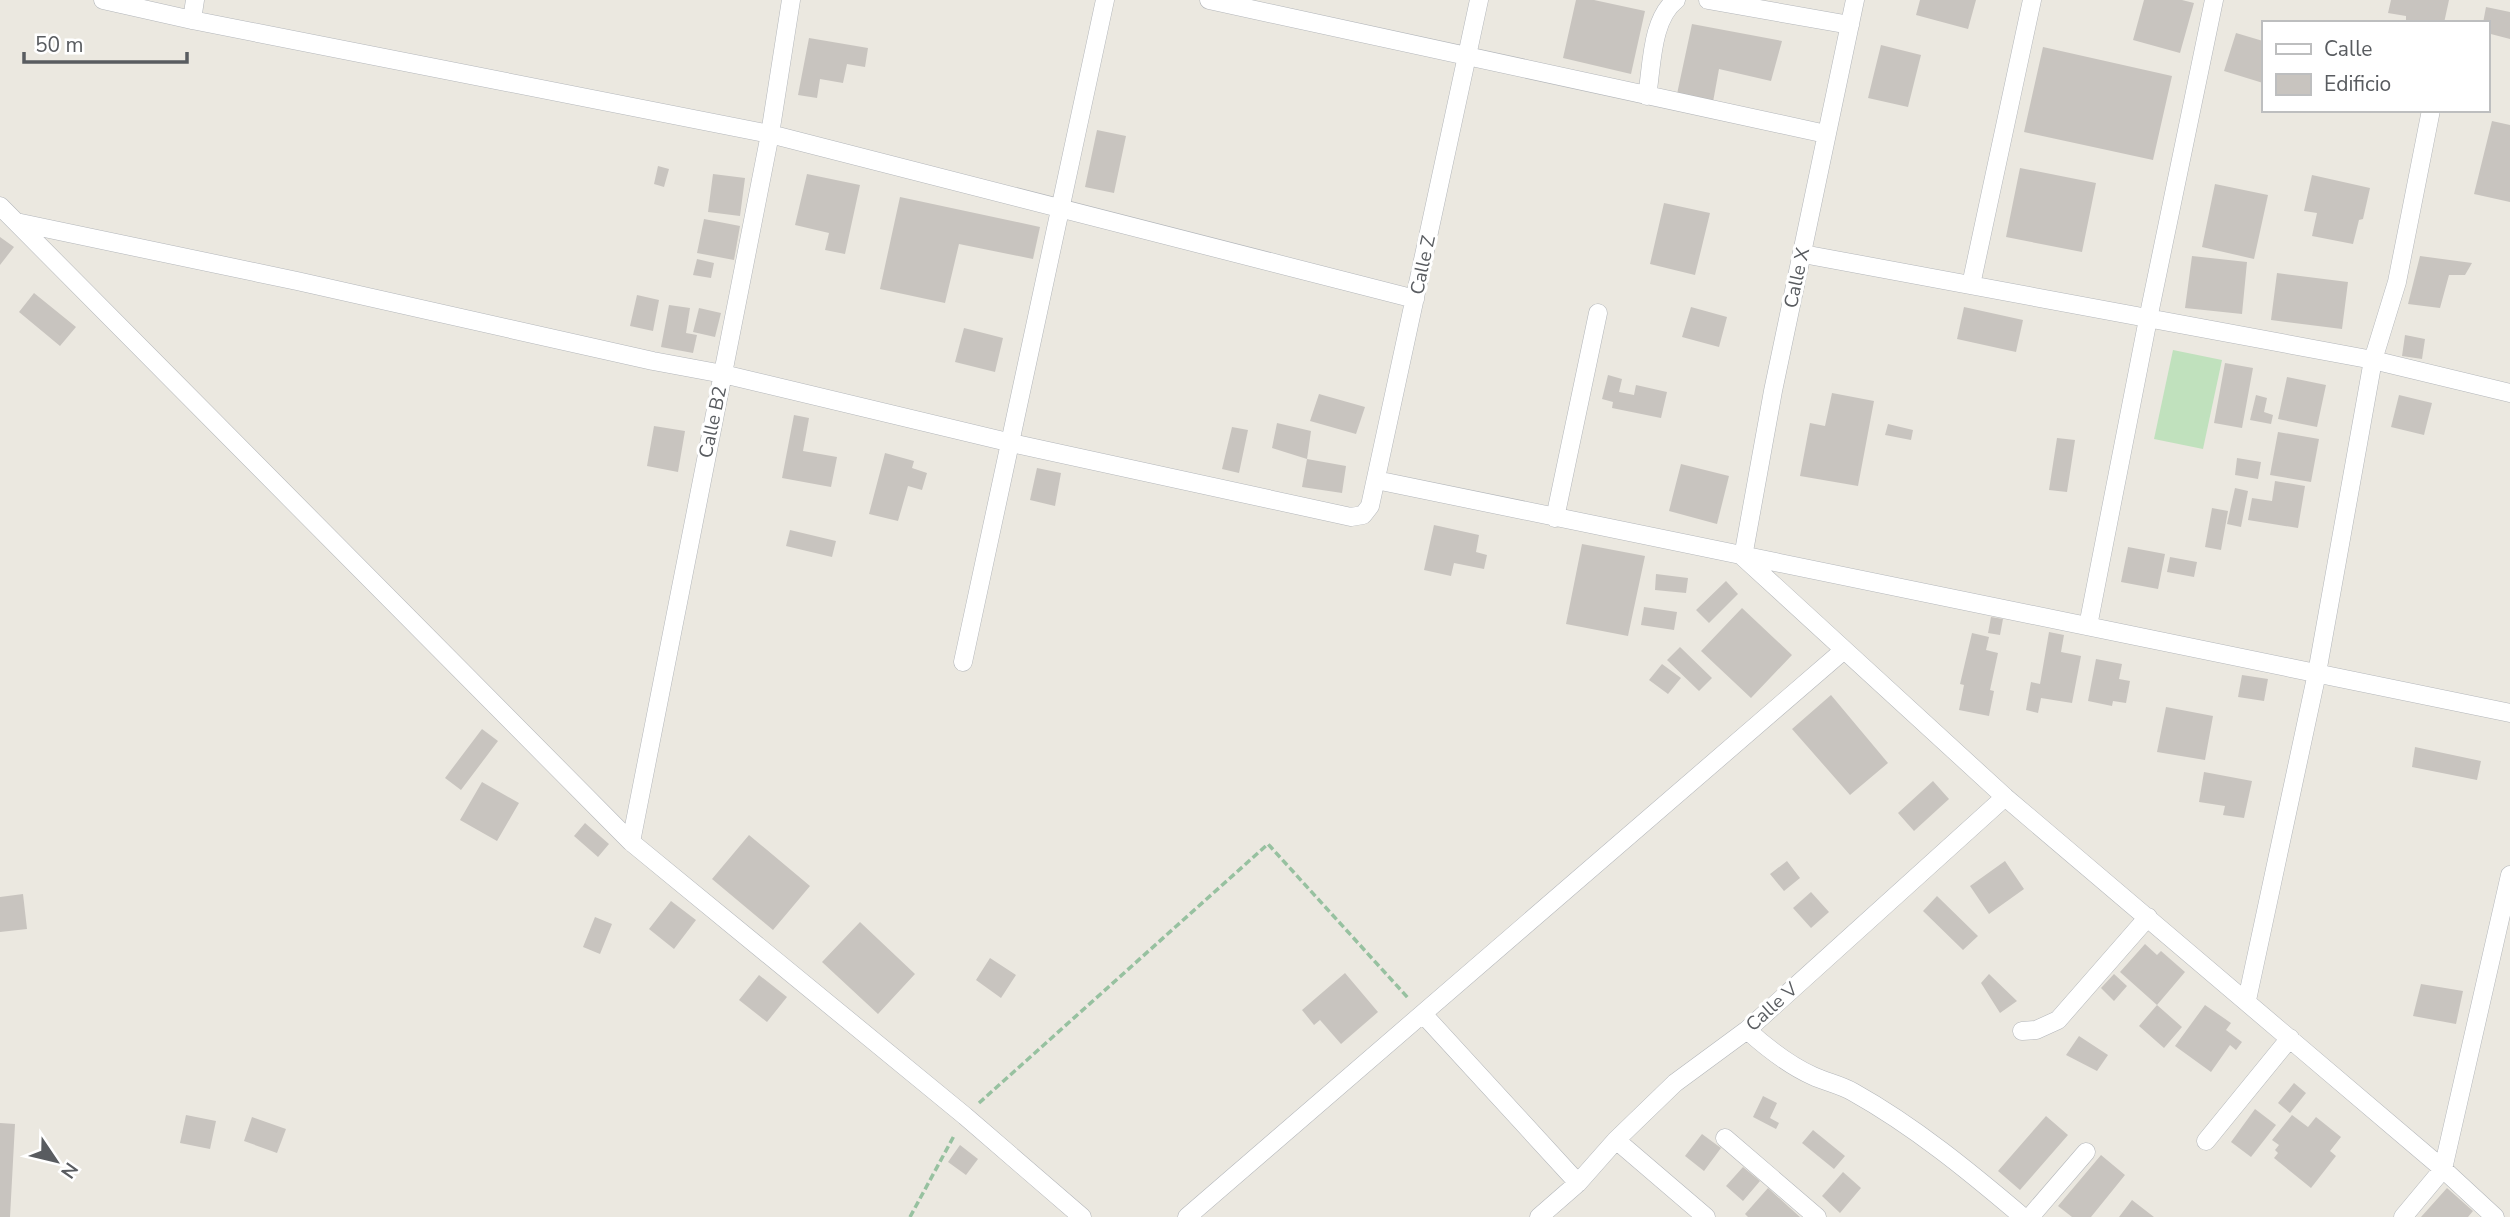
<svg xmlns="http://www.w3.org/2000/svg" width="2510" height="1217" viewBox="0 0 2510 1217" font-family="'Nunito Sans',sans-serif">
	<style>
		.green { fill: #c0e1bd }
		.building { fill: #c8c4bf }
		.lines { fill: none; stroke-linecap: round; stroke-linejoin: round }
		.street-casing { stroke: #b3b6ba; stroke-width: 19 }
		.path { stroke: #97c1a0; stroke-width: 3.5; stroke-dasharray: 7 3.5; stroke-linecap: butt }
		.street { stroke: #fff; stroke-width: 18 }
		.labels { text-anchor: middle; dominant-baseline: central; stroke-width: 6; stroke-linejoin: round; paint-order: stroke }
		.street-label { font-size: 19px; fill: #595c60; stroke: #fff }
	</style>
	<rect width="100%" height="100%" fill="#ebe8e0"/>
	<path class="green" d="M2173,350L2222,360L2203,449L2154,439Z"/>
	<path class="building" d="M1576,0H1594L1645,11L1631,74L1563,58Z
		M1920,0H1976L1968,29L1916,15Z
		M2144,0H2182L2194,3L2180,53L2133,40Z
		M2391,0H2449L2444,23L2406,22V16L2388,13Z
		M2486,7L2510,12V39L2487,33V23H2483Z
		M1692,24L1782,41L1771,81L1719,69L1713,102L1677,94Z
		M2236,33L2263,41V83L2224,71Z
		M809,38L868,48L865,67L847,64L843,83L820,79L817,98L798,95Z
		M1881,45L1921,55L1908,107L1868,98Z
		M2043,47L2172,76L2153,160L2024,132Z
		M2492,121L2510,125V202L2474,194Z
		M1097,130L1126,136L1114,193L1085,187Z
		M658,166L669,169L664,187L654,184Z
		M2020,168L2096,183L2082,252L2006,237Z
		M713,174L745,178L740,216L708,212Z
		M807,174L860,185L845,254L825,250L829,233L795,225Z
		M2312,175L2370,188L2363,219L2359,220L2353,244L2312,236L2317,213L2304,211Z
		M2215,184L2268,195L2254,259L2202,247Z
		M900,197L1040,227L1033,259L959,244L945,303L880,289Z
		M1664,203L1710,213L1695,275L1650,264Z
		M704,219L740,226L734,260L697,253Z
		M0,237L14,247L0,265Z
		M2192,256L2247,262L2242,314L2185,308Z
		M2420,256L2472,263L2465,275H2449L2440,308L2408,304Z
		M697,259L714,263L711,278L693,275Z
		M2277,273L2348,282L2342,329L2271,320Z
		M34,293L76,327L60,346L19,312Z
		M637,295L659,300L653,331L630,326Z
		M669,305L690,308L686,333L697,335L693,353L661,347Z
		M1691,307L1727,317L1719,347L1682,337Z
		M1964,307L2023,320L2016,352L1957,339Z
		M699,308L721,313L715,337L693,332Z
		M964,328L1003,338L995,372L955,362Z
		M2405,335L2425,339L2422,359L2402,356Z
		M2225,363L2253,368L2242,428L2214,423Z
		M1608,375L1622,379L1619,392L1634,395L1636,385L1667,392L1661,418L1612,408L1613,402L1602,399Z
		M2287,377L2326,385L2317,427L2278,419Z
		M1832,393L1874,401L1858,486L1800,476L1810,423L1825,426Z
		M1319,394L1365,407L1356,434L1310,421Z
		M2256,395L2267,398L2264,412L2273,415L2271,424L2250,420Z
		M2399,395L2432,403L2424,435L2391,427Z
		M794,415L809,418L803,451L837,457L831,487L782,478Z
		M1277,423L1311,431L1307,459L1272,448Z
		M1888,424L1913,430L1911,440L1885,435Z
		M654,426L685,431L678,472L647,466Z
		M1232,427L1248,430L1239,473L1222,469Z
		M2278,432L2319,439L2311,482L2270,475Z
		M2057,438L2075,440L2067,492L2049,490Z
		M885,453L914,461L912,468L927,473L922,490L908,486L898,521L869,514Z
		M2237,458L2261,462L2258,479L2235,475Z
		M1307,459L1346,466L1342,493L1302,487Z
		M1681,464L1729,476L1717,524L1669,511Z
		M1037,468L1061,473L1055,506L1030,500Z
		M2275,481L2305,486L2298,528L2248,520L2252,498L2272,501Z
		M2235,488L2248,491L2241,527L2227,524Z
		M2212,508L2228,511L2221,550L2205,547Z
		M1434,525L1479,535L1476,552L1487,555L1484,569L1454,563L1451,576L1424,570Z
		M790,530L836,541L832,557L786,546Z
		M1582,544L1645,556L1628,636L1566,624Z
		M2128,547L2165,554L2158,589L2121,582Z
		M2170,557L2197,562L2194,577L2167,572Z
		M1656,574L1688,578L1686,593L1655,590Z
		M1726,581L1738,594L1709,623L1696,610Z
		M1644,607L1677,612L1674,630L1641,625Z
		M1742,608L1792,655L1751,698L1701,651Z
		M1991,617L2003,619L2000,635L1988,633Z
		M2049,632L2064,635L2061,652L2081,656L2072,703L2041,698L2038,713L2026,710L2031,682L2040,684Z
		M1972,633L1989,637L1986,650L1998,653L1990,690L1994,691L1989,716L1959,710L1964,685L1960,684Z
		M1680,647L1712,678L1699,691L1667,660Z
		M2096,659L2122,664L2119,679L2130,681L2126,703L2113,701L2112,706L2088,701Z
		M1662,664L1681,678L1668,694L1649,680Z
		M2242,675L2268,679L2264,701L2238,697Z
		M1831,695L1888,763L1850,795L1792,729Z
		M2166,707L2213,716L2205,760L2157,752Z
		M482,729L498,741L461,790L445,778Z
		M2415,747L2481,761L2477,780L2412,767Z
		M2204,772L2252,781L2244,818L2223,815L2225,806L2199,802Z
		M1933,781L1949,799L1914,831L1898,813Z
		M482,782L519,803L497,841L460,820Z
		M585,823L609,844L598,857L574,836Z
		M749,835L810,886L773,930L712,879Z
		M1787,861L1800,878L1784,891L1770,874Z
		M2005,861L2024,889L1989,914L1970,886Z
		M1811,892L1829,912L1811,928L1793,908Z
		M23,894L27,929L0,932V897Z
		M1937,896L1978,936L1963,950L1923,911Z
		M671,901L696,920L674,949L649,929Z
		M595,917L612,924L600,954L583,947Z
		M860,922L915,974L878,1014L822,962Z
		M2145,944L2157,955L2161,951L2185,972L2157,1005L2120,972Z
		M990,958L1016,975L1001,998L976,980Z
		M1345,973L1378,1012L1341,1044L1320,1020L1314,1025L1302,1010Z
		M1989,974L2017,1001L2000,1013L1981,983Z
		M2114,974L2127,986L2114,1001L2101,988Z
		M759,975L787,997L767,1022L739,1000Z
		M2421,984L2463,991L2456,1024L2413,1016Z
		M2157,1005L2182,1027L2164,1048L2139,1026Z
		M2205,1005L2231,1023L2226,1030L2242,1042L2236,1050L2230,1045L2211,1072L2175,1046Z
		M2079,1036L2108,1055L2097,1071L2066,1055Z
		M2294,1083L2306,1093L2290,1113L2278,1103Z
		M1763,1096L1777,1103L1770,1118L1779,1123L1776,1129L1753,1117Z
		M2255,1109L2276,1125L2251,1157L2231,1142Z
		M186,1115L216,1121L210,1149L180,1143Z
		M2292,1115L2308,1127L2316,1117L2341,1137L2330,1151L2336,1156L2311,1188L2274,1158L2278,1153L2275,1150L2279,1145L2272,1140Z
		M2046,1116L2068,1135L2020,1190L1998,1171Z
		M252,1117L286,1129L277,1153L244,1141Z
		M0,1123L15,1124L10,1217H0Z
		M1813,1130L1845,1156L1834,1169L1802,1143Z
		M1702,1134L1721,1148L1704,1171L1685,1156Z
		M960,1145L978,1159L966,1175L948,1162Z
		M2101,1155L2125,1175L2091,1217H2072L2058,1206Z
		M1743,1167L1760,1181L1743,1201L1726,1186Z
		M1843,1172L1861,1188L1840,1213L1822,1196Z
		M1768,1188L1800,1217H1748L1745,1214Z
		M2447,1188L2473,1211L2468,1217H2421Z
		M2132,1200L2154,1217H2119Z"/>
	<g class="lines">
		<defs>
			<path id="street" d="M103,0L192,20L770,134L1415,299
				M1209,0L1826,134
				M1708,0L1850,25
				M1855,0L1773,391L1743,557L2005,797L2443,1169L2495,1217
				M192,20L195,0
				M1647,96C1652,67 1651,19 1676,0
				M0,206L631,842L965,1116L1082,1217
				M16,222L297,281L653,361L723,374L1016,444L1351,517L1363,515L1370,506L1479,0
				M1803,254L2373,360L2510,393
				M1971,285L2032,0
				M1376,480L2510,713
				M1555,518L1598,313
				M2088,626L2148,319L2214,0
				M963,662L1105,0
				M631,842L770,134L791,0
				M2247,1000L2317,673L2373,360L2397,282L2431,110
				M1423,1014L1578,1183
				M1747,1030C1767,1048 1788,1065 1813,1076C1826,1082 1841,1085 1853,1092C1914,1126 1970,1172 2023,1217
				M2022,1031L2036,1030L2058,1020L2148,917
				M1725,1138L1817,1217
				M1616,1140L1706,1217
				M2206,1141L2290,1038
				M1187,1217L1844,650
				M1539,1217L1578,1183L1616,1140L1675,1083L1747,1030L2005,797
				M2030,1217L2086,1152
				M2403,1217L2443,1169L2510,875"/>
		</defs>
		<use href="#street" class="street-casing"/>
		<path class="path" d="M979,1103L1268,844L1409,999
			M910,1217L955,1134"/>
		<use href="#street" class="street"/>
	</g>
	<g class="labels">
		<g class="street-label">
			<text transform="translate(1423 265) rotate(-78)">Calle Z</text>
			<text transform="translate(1797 278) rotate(-78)">Calle X</text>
			<text transform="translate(713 422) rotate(-78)">Calle B2</text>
			<text transform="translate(1772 1007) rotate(-42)">Calle V</text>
		</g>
	</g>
	<rect x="2262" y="21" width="228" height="91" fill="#ffffff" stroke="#bdbebf" stroke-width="2"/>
	<rect x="2276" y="44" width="35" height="10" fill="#ffffff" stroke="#bdbebf" stroke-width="2"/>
	<text x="2324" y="56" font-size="21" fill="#595c60">Calle</text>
	<rect x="2276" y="74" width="35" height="21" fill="#c8c4bf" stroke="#bdbebf" stroke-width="2"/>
	<text x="2324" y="91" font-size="21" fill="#595c60">Edificio</text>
	<g transform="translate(56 1161) rotate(125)" stroke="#ffffff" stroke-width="5" paint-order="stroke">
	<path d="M0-5L12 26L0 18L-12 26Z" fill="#595c60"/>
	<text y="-10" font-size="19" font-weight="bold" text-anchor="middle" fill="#595c60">N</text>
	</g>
	<path d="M24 52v10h163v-10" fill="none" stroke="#595c60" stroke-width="3.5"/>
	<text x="35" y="52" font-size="21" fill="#595c60" stroke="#ffffff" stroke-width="5" paint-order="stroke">50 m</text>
</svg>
